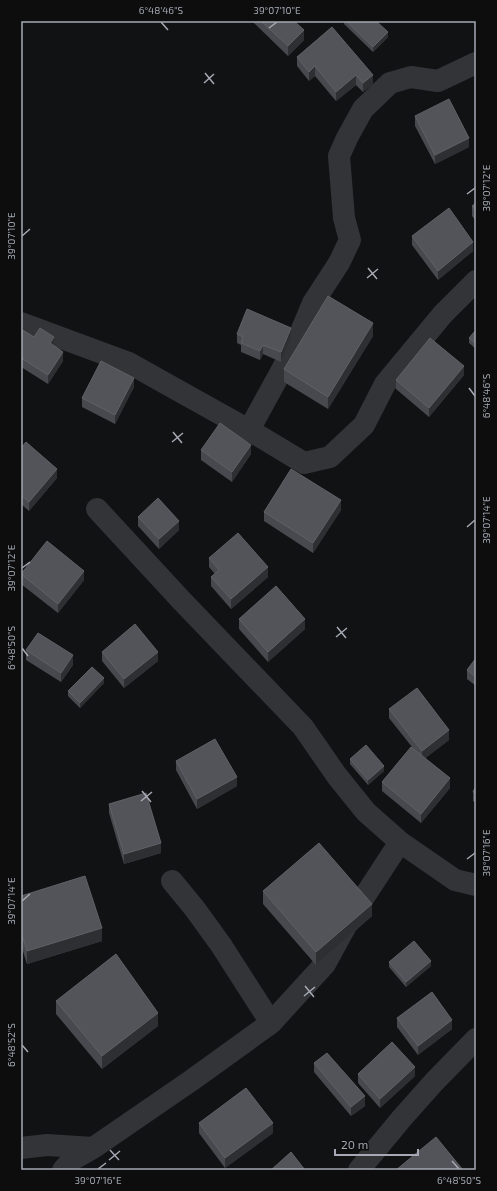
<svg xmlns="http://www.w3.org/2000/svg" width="497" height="1191" viewBox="0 0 497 1191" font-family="'Exo 2',sans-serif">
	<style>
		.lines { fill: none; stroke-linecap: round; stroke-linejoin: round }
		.minor { stroke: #333438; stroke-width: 22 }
		.wall { fill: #48494e }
		.shaded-wall { fill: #2e2f32 }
		.building { fill: #525459; stroke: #5f6167 }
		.ticks { fill: none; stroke: #a4a9b3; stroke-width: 1.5 }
		.neatline { fill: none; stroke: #a4a9b3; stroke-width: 1.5 }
		.ticks-label { font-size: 10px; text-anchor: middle; fill: #a4a9b3 }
	</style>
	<rect width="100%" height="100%" fill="#111213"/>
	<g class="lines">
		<path class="minor" d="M21,323L129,363L249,430L304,463L330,457L364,425L385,384L443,314L476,281
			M249,430L295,346L313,303L339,263L350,240L344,218L339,156L347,138L363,109L390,83L411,77L438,81L476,63
			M97,509L182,601L303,727L337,776L366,812L400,842L455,880L476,885
			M172,881L195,909L221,945L271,1023
			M21,1148L47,1145L93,1148
			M63,1170L72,1160L93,1148L192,1080L271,1023L325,964L349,920L400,842
			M359,1170L402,1118L434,1082L476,1039"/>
	</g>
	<path class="wall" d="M252,21H295V22L304,40L288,56Z
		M344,21H376L388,37L373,52L344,24Z
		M332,27L373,84L363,92L356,85L336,101L315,76L309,81L297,66V57Z
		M415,116L469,147L435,164L415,126Z
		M476,203V221L472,216V206Z
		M412,236L473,251L438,280L412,245Z
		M21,329L34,337L54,346L63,361L48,384L21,367Z
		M476,330V349L469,343V338Z
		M237,334L291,338L281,362L263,354L260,360L241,352V345L237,343Z
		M373,336L328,409L284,382V369Z
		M464,375L429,417L396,389V380Z
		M134,387L115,424L82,407V398Z
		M21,448L57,478L29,511L21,504Z
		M201,450L251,454L232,482L201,460Z
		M341,510L313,553L264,521V512Z
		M138,517L179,530L159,549L138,526Z
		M209,558L268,577L231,609L211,586V577L215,574L209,567Z
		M21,574L84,580L58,613L21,584Z
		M239,619L305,629L268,662L239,629Z
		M26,650L73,665L61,682L26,660Z
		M102,652L158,661L124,688L102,661Z
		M476,658V686L467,679V670Z
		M104,683L80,708L68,696V691Z
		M389,709L449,740L425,758L450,788L421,823L382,791V782L412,747L389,718Z
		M350,759L384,771L368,785L350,764Z
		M176,761L237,786L197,809L176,770Z
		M476,786V803L473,801V792Z
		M109,804L161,853L124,864L109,813Z
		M263,891L372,916L316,965L263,904Z
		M21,896L102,941L27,964L21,945Z
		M389,962L431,966L406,987L389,967Z
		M56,1001L158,1026L102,1069L56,1014Z
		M397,1018L452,1029L418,1055L397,1027Z
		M314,1063L365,1106L351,1116L314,1072Z
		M358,1074L415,1076L380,1108L358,1083Z
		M199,1123L273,1133L225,1168L199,1133Z"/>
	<path class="shaded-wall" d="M304,30V40L288,56V46Z
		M388,32V37L373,52V47Z
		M315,66V76L309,81V72Z
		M356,75V85L336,101V92Z
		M373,75V84L363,92V83Z
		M469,138V147L435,164V155Z
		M473,242V251L438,280V271Z
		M373,323V336L328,409V397Z
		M291,328V338L281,362V352Z
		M54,337V346L50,343Z
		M263,345V354L260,360V351Z
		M63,352V361L48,384V375Z
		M464,366V375L429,417V408Z
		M134,378V387L115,424V415Z
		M251,445V454L232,482V472Z
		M57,469V478L29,511V502Z
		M341,500V510L313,553V543Z
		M179,521V530L159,549V539Z
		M268,567V577L231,609V599Z
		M84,571V580L58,613V604Z
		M305,619V629L268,662V652Z
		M158,652V661L124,688V679Z
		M73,655V665L61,682V673Z
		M104,678V683L80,708V703Z
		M449,730V740L422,761V751Z
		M384,766V771L368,785V780Z
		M237,777V786L197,809V799Z
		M450,778V788L421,823V814Z
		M161,843V853L124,864V854Z
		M372,904V916L316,965V952Z
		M102,928V941L27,964V951Z
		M431,961V966L406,987V982Z
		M158,1013V1026L102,1069V1056Z
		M452,1020V1029L418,1055V1046Z
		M415,1067V1076L380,1108V1099Z
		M365,1096V1106L351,1116V1107Z
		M273,1123V1133L225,1168V1158Z"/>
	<path class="building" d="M261,21H294L304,30L288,46Z
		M346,21H376L388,32L373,47Z
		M332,27L373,75L363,83L356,75L336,92L315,66L309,72L297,57Z
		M449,99L469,138L435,155L415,116Z
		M476,203V211L472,206Z
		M449,208L473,242L438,271L412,236Z
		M328,296L373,323L328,397L284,369Z
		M247,309L291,328L281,352L263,345L260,351L241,343L243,337L237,334Z
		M40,328L54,337L50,343L63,352L48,375L21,358V329L34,337Z
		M476,330V344L469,338Z
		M430,338L464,366L429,408L396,380Z
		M101,361L134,378L115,415L82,398Z
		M220,423L251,445L232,472L201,450Z
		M26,442L57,469L29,502L21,495V448Z
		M291,469L341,500L313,543L264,512Z
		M158,498L179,521L159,539L138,517Z
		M238,533L268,567L231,599L211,577L219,570L209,558Z
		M47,541L84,571L58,604L21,574Z
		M276,586L305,619L268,652L239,619Z
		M135,624L158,652L124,679L102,652Z
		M38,633L73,655L61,673L26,650Z
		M476,658V677L467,670Z
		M92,667L104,678L80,703L68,691Z
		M417,688L449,730L422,751L389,709Z
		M215,739L237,777L197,799L176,761Z
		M366,745L384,766L368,780L350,759Z
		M411,747L450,778L421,814L382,782Z
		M476,786V793L473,792Z
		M146,793L161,843L124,854L109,804Z
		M319,843L372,904L316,952L263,891Z
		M85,876L102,928L27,951L21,932V896Z
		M414,941L431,961L406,982L389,962Z
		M116,954L158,1013L102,1056L56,1001Z
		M432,992L452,1020L418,1046L397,1018Z
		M392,1042L415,1067L380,1099L358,1074Z
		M327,1053L365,1096L351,1107L314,1063Z
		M246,1088L273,1123L225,1158L199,1123Z
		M436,1137L463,1170H396Z
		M291,1152L305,1170H271Z"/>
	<path class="ticks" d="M161,22L168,30M269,28L277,22M205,73L214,84M204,83L214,74M467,194L475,188M22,236L30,229M368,268L377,279M367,278L378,269M469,388L475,396M173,432L182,443M172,442L183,433M467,527L475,520M22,568L30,562M337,627L346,638M336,637L347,628M22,648L28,656M142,791L151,802M141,801L152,792M467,859L475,853M22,901L30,894M305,986L314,997M304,996L315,987M22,1045L28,1052M110,1150L119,1160M109,1160L120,1151M452,1161L459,1169M98,1169L106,1163"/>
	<rect width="497" height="1191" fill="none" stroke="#0d0d0e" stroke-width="44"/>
	<path d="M335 1149v6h83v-6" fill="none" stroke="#a4a9b3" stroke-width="2"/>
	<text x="341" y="1149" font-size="12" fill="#a4a9b3" stroke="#0d0d0e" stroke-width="3" paint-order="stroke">20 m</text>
	<rect x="22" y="22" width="453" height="1147" class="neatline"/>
	<g class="ticks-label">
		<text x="161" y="14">6°48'46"S</text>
		<text x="277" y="14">39°07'10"E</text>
		<text transform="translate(486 188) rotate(-90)" y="4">39°07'12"E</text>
		<text transform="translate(11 236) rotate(-90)" y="4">39°07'10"E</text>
		<text transform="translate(486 396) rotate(-90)" y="4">6°48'46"S</text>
		<text transform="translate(486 520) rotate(-90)" y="4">39°07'14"E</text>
		<text transform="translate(11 568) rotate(-90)" y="4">39°07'12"E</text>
		<text transform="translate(11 648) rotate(-90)" y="4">6°48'50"S</text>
		<text transform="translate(486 853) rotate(-90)" y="4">39°07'16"E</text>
		<text transform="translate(11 901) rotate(-90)" y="4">39°07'14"E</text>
		<text transform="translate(11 1045) rotate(-90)" y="4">6°48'52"S</text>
		<text x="98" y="1184">39°07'16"E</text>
		<text x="459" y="1184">6°48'50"S</text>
	</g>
</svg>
